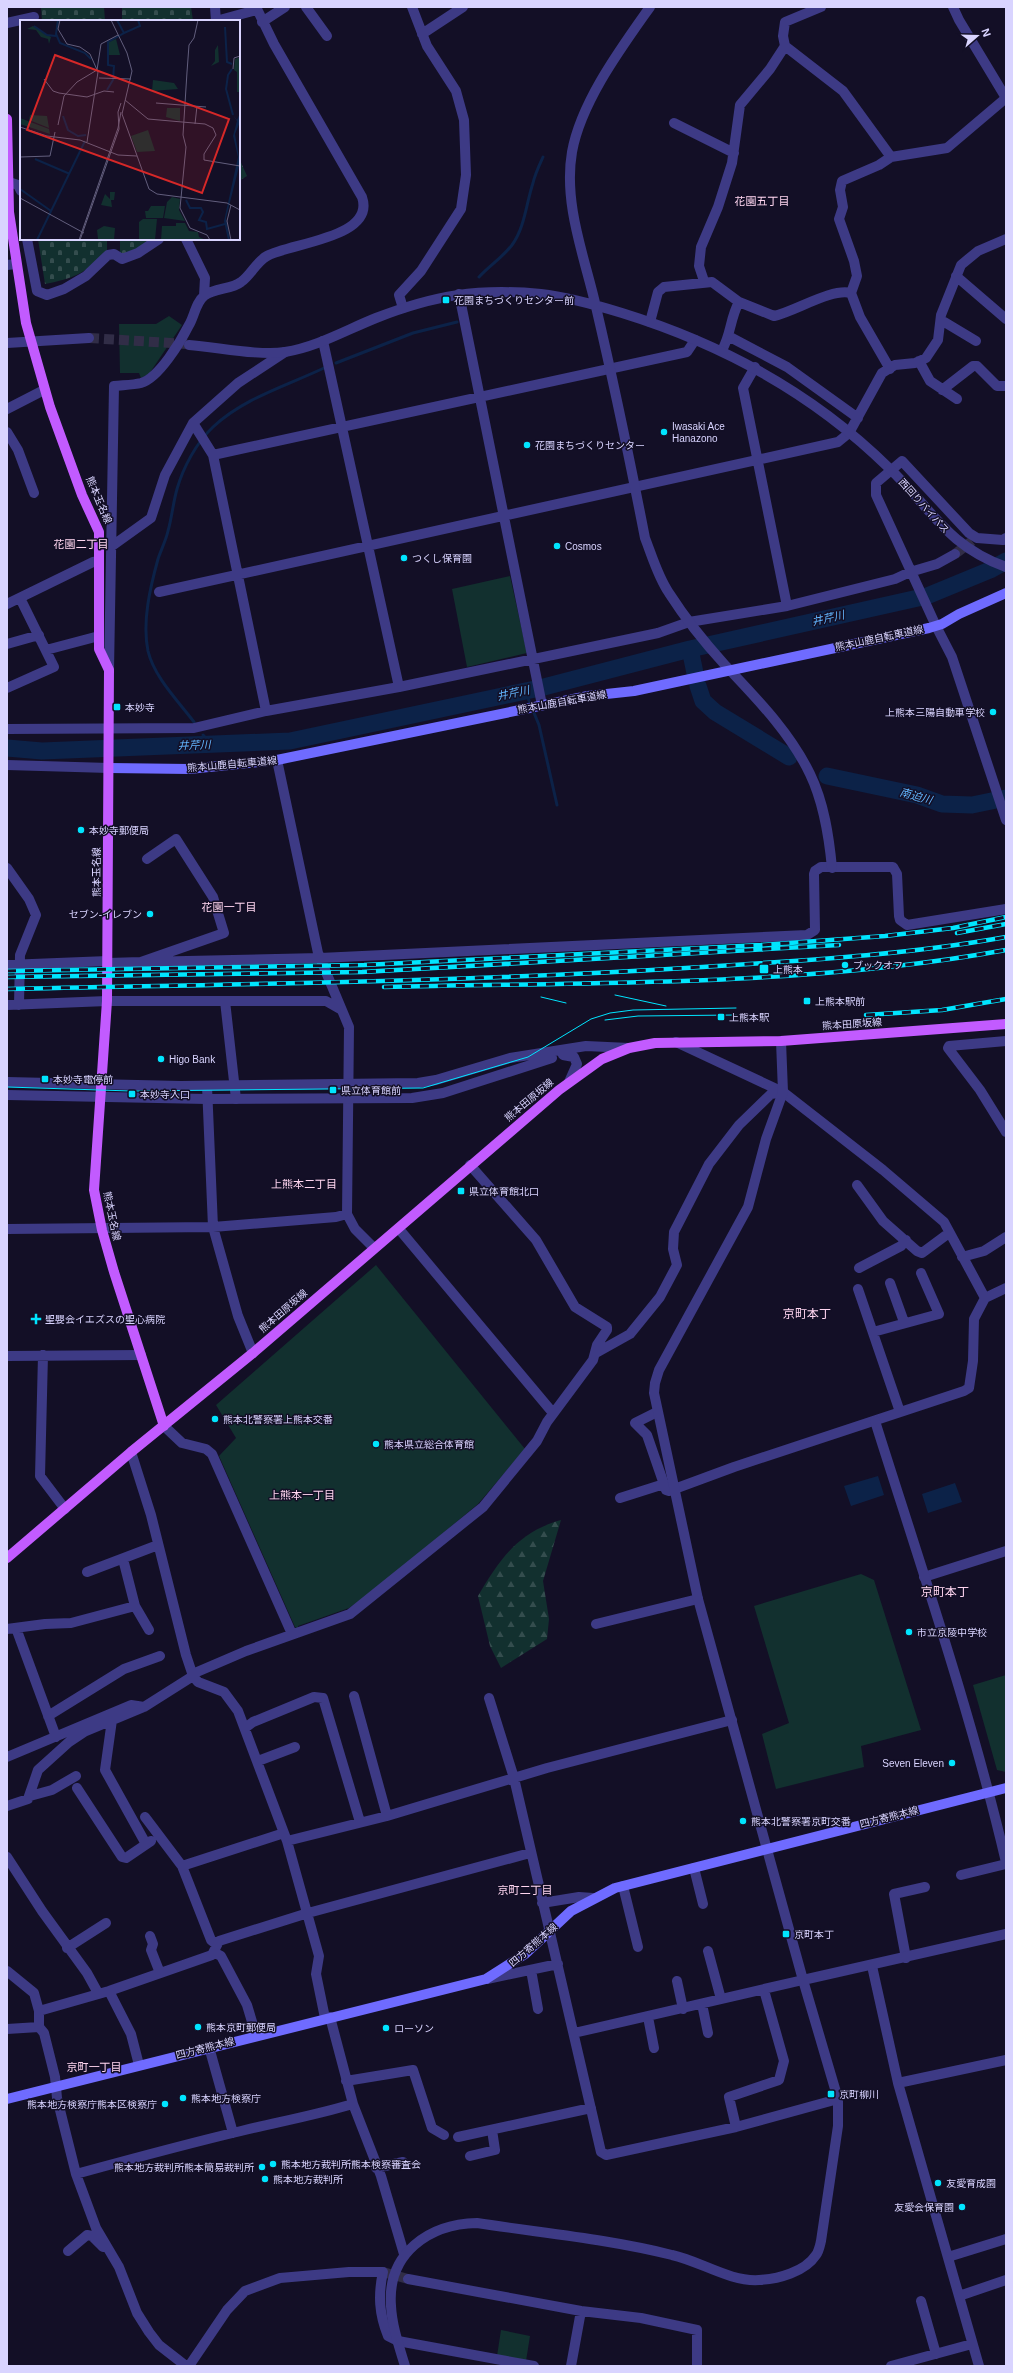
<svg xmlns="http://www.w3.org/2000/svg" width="1013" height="2373" viewBox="0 0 1013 2373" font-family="Helvetica,'Noto Sans JP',sans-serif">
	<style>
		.green { fill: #12302f }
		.forest { fill: url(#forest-firs) }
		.cemetery { fill: url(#cemetery-stones) }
		.water { fill: #0c2248 }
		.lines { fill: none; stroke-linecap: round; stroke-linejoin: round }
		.stream { stroke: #0c2248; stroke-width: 3 }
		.river { stroke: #0c2248; stroke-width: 17 }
		.minor-tunnel { stroke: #312d47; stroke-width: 10; stroke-dasharray: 10 5; stroke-linecap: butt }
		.tertiary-tunnel { stroke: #312d47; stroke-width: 10; stroke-dasharray: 10 5; stroke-linecap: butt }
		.minor { stroke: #3d3a85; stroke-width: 10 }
		.tertiary { stroke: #3d3a85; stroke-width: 10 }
		.secondary { stroke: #6f6bff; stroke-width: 10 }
		.primary { stroke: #c25bff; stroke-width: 10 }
		.tram { stroke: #00e5ff; stroke-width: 1 }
		.rail-casing { stroke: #00e5ff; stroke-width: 4.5 }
		.rail { stroke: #130f26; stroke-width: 3; stroke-dasharray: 9; stroke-linecap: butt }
		.poi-dot { fill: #00e5ff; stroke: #130f26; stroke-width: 1.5 }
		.labels { text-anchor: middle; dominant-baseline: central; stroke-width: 3; stroke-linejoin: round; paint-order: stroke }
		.poi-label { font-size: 10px; fill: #d9d4ff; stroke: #130f26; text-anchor: start }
		.street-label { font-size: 10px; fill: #d9d4ff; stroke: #130f26 }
		.neighbourhood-label { font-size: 11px; fill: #ffd6f0; stroke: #130f26 }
		.water-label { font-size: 11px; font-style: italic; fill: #62b6ff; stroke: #130f26 }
		.quarter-label { font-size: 12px; fill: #ffd6f0; stroke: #130f26 }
		.inset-river { fill: none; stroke: #0c2248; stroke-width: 2 }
		.inset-road { fill: none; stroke: #625e7d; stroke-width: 1 }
		.view { fill: #d62828; fill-opacity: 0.15; stroke: #d62828; stroke-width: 2 }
		.inset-edge { fill: none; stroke: #d9d4ff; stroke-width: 2 }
	</style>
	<defs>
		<pattern id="forest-firs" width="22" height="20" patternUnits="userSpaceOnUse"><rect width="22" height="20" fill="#12302f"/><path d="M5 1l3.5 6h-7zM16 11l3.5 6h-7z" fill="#344d4e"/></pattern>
		<pattern id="cemetery-stones" width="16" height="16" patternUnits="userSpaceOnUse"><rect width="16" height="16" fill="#12302f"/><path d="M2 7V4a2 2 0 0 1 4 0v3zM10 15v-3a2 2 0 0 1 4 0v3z" fill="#344d4e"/></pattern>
	</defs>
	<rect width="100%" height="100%" fill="#130f26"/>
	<path class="green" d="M169,316L182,325L149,374L141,378L139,373H120L119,324H156Z
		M510,576L527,653L467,667L452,589Z
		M376,1265L525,1449L478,1504L375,1590L349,1608L298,1626L299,1629L295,1627L219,1456L236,1438L216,1405Z
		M861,1574L874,1580L921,1730L861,1746L864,1767L776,1789L762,1734L789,1723L754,1606Z
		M1006,1675V1772L997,1770L973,1685Z
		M501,2330L530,2336L526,2361L497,2356Z"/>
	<path class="forest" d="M561,1520L543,1581L549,1619L547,1639L501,1668L490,1646L478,1596C500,1559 518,1532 561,1520Z"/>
	<path class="cemetery" d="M41,7H104L105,21H42Z
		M122,7H191L193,21H122Z
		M239,158L247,176L239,181Z
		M38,239H107V250C87,273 75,278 45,284Z
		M120,239H155L131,254L120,256Z"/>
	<path class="water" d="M878,1476L884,1495L851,1506L844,1486Z
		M955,1483L962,1502L928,1513L922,1494Z"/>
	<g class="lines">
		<path class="stream" d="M479,277C490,265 502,258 512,245C525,227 526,204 533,183C535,174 539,166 543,157
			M336,363L413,333L457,322
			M525,691L539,725L557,805
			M194,722C179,702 154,677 148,651C142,622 150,588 158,559C161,550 166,540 168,531C172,517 173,503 177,489C183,468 196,443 213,427C244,398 286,386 324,368
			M203,735L211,744"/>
		<path class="river" d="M690,649L695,673
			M698,686L703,701L715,712L789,757
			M7,748L42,751L290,741L540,688L690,649L927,596L990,570L1006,561
			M827,776L917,795L942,804L972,805L1006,798"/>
		<path class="minor-tunnel" d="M955,554L972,541
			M383,2272L408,2279"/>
		<path class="tertiary-tunnel" d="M89,338L187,344"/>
		<path class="minor" d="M215,7L216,21
			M306,7L327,36
			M821,7L785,22L783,36L785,46L843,91L891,157L947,148L1006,98
			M953,7L959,20L1006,98
			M216,21L256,10
			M262,22L285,7
			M7,23L34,17
			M422,34L463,7
			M674,123L734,153
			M9,182L18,185L21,191
			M27,239L37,291L47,295L64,289L86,276L108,255L114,254L122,259L138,253L159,239
			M186,239L205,278L204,296
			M7,265L16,264
			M956,276L1006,319
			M704,281L699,266L701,247L718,207L732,163L740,105L770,69L785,46
			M459,294L542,705
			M403,308L399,295L421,271L461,209L466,175L464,120L456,91L427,46L412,7
			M941,320L976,341
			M650,322L658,292L664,287L712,282L739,302L774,316C796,311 831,288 851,293
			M730,337L787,367L858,418
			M323,341L399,687
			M722,350C731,335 730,318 739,302
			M919,361L930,381L957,399
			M755,367L743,388L787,606
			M890,369L860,317L851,293L857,276L854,261L839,219L843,207L840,190L842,181L879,165L891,157
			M942,390L973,366H977L997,386H1006
			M7,409L44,390
			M193,423L213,455L266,711
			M7,432L18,450L34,493
			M213,455L687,352L695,340
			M112,546L151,518L165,475L193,423L238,383L285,352
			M159,592L838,442L849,433L882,373L895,365L915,363L926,358L938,340L941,315L961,265L978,251L1006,239
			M7,604L93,562L99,561
			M936,626L876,495V483L902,461L969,533L977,538L1003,540L1006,538
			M7,644L39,635
			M46,650L99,636
			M109,670L114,386C123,385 133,385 141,383C159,378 181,341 189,325C194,317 196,302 204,296C215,287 231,290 241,282C251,275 256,262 267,256C290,243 376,238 362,197L274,44L256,7
			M7,688L54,667L20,598
			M7,729L194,728L266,711L399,687L658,633L689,622L787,606L895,579L910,572L937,564L955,554
			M277,760L318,953L349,1027L347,1214
			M7,765L109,768
			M7,868L29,899L36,915L20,955L19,1005
			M141,962L320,958L807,935L815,930L814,874L815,871L821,867H893L897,874L899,916L900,920L907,925L1006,909
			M108,963L141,962L224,933L213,897L176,839L147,859
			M7,965L108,961
			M225,1001L236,1099
			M7,1005L107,1001H326L340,1009
			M1006,1041L949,1046L948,1048L980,1090L1006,1132
			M676,1042L783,1092L883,1170L944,1222L985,1298
			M207,1086L213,1227L238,1316L253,1353
			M857,1185L883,1221L917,1251L922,1253L949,1233
			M7,1229L213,1227L336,1217L347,1214L355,1229L374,1248
			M399,1229L553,1413
			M962,1257L984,1251L1006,1237
			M859,1268L901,1246L906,1240
			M890,1283L904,1322
			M858,1289L900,1412
			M873,1332L939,1314L921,1273
			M596,1353L630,1334L660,1297L677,1265L673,1249L674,1232L709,1164L739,1125L771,1094L783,1092
			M43,1355L40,1476L65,1509
			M7,1356L141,1355
			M657,1412L635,1423L647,1435L666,1490L669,1491L734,1467L964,1391L969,1388L973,1361L974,1319L985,1298L1006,1288
			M164,1426L182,1443L206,1449L212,1454L292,1634
			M131,1452L151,1515L186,1655L193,1676L198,1682L224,1692L238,1711L287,1841L319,1956L316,1974L325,2018
			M620,1498L664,1484
			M123,1559L135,1606L149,1630
			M87,1572L158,1545
			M924,1577L1006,1551
			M596,1624L698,1599
			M16,1628L56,1737
			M7,1629L45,1624L71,1623L135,1606
			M354,1696L387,1816
			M489,1698L514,1778L601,2152L606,2155L736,2127L838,2099
			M48,1716L124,1669L160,1656
			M112,1720L105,1770L146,1844
			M245,1728L253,1722L314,1697L323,1698L360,1822
			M7,1757L131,1705L144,1707L193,1676L197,1672L246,1651L350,1614L483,1507L537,1441L547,1422L593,1360L597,1345L607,1330V1327L575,1307L536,1240L470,1165
			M258,1761L295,1747
			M77,1788L122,1857L126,1858L151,1841
			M30,1796L52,1790L76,1776
			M7,1806L28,1799L38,1770L69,1742L84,1732L144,1707
			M145,1817L182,1866L211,1940L216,1944
			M287,1841L387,1816L547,1768L732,1720
			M7,1857L42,1911L87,1973L98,1993
			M182,1866L284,1833
			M694,1868L703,1904
			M961,1875L1006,1864
			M623,1886L638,1947
			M542,1903L579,1897L593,1898
			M150,1936L153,1944L151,1950L160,1973
			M67,1948L106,1923
			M708,1951L721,1999
			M215,1953L221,1956L247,2005L256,2035
			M906,1958L894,1894L925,1887
			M872,1966L898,2083L979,2366
			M531,1970L538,2009
			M7,1971L34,1993L39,2011V2027L44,2033L55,2077L57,2098L76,2174L96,2228L119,2267L137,2313L149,2332L159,2345L186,2366
			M487,1979L558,1964
			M677,1981L683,2009
			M109,1991L131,2034L139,2065
			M702,2004L708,2033
			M39,2011L109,1991L212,1955L219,1941L308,1913L530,1853
			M330,2017L353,2104L381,2176L404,2254
			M648,2017L654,2048
			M7,2029L39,2027
			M574,2033L803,1980
			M209,2047L233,2133
			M346,2081L413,2070L432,2128L444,2135
			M898,2083L1006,2060
			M736,2127L729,2097L779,2080L784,2061L764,1990
			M458,2137L591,2108
			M470,2156L495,2150L492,2130
			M376,2168L403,2162
			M76,2174C131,2159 186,2144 241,2131C278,2122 316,2115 353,2104
			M68,2251L87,2235L92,2236L103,2247
			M948,2257L1006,2239
			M408,2279L581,2311L641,2318L697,2330V2366
			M959,2296L1006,2280
			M921,2301L936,2354
			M189,2366L227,2310L245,2291L280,2278L349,2272H383C378,2295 379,2314 388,2336L398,2341L534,2366
			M571,2366L581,2311
			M891,2366L972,2344"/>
		<path class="tertiary" d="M650,7C621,48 581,102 572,152C563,204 585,258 596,307C614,384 630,461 645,538C652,556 658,577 669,593C685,618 705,643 725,665C756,698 790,732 810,774C824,803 829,836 832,868
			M7,343L89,338
			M189,345C217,347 259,356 285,352C317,347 346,330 376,318C435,295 478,288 541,294C569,297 596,305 622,313C722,344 814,394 889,468C932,509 946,545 1006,567
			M936,626L952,657L1006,820
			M563,1055L574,1057L577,1064L569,1082
			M7,1082L181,1086L418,1083L436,1080L510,1058L586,1046L629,1048
			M7,1095L207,1099L412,1098L443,1093L552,1058
			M875,1421C921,1567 971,1713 1006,1862
			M803,1980L1006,1934
			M405,2366C399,2346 392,2326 391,2306C387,2253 429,2224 477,2223C541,2233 609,2239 672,2255C700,2261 730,2282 759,2280C778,2279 805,2272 816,2255C819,2251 820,2245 821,2241L838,2126V2099L803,1980L698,1599L654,1393L655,1383L659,1370L748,1207L766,1139L783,1092L781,1041"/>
		<path class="secondary" d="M109,768L189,769L277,760L588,696L634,691L929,628L942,624L959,614L1006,593
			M7,2099L486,1979L525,1954L571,1911L615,1888L1006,1788"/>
		<path class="primary" d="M7,119L9,212L26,323L50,407L82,495L99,532V649L109,670L107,1001L94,1190L102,1230L114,1272L164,1426
			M7,1558L131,1452L253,1353L559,1090L602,1059L629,1048L655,1043L781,1041L1006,1024"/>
		<path class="tram" d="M615,995L666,1006
			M541,997L566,1003
			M605,1020L638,1016L736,1015
			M7,1087L131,1091L423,1088L528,1057L591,1019L610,1013L633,1010L736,1008"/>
		<defs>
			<path id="rail" d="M957,933L1006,924
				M7,971L364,965L761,945L885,936L953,928L1006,917
				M7,977L362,972L839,945
				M384,987C591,982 802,987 1006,950
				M7,989C233,984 460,982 686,968C793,961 900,956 1006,937
				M866,1015L942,1010L1006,999"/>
		</defs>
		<use href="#rail" class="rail-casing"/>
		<use href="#rail" class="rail"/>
	</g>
	<g class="poi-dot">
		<rect x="442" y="296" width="8" height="8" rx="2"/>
		<circle cx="664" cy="432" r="4"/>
		<circle cx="527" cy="445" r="4"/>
		<circle cx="557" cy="546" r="4"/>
		<circle cx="404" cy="558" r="4"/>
		<rect x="113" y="703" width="8" height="8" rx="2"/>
		<circle cx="993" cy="712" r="4"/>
		<circle cx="81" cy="830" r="4"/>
		<circle cx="150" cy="914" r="4"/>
		<circle cx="845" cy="965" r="4"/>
		<rect x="759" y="964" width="10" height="10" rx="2"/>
		<rect x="803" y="997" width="8" height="8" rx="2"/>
		<rect x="717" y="1013" width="8" height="8" rx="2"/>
		<circle cx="161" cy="1059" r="4"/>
		<rect x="41" y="1075" width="8" height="8" rx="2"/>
		<rect x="329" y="1086" width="8" height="8" rx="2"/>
		<rect x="128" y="1090" width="8" height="8" rx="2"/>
		<rect x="457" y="1187" width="8" height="8" rx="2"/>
		<path d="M34 1313h4v4h4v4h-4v4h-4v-4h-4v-4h4z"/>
		<circle cx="215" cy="1419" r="4"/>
		<circle cx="376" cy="1444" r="4"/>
		<circle cx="909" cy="1632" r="4"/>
		<circle cx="952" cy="1763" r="4"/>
		<circle cx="743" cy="1821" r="4"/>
		<rect x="782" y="1930" width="8" height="8" rx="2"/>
		<circle cx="198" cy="2027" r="4"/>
		<circle cx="386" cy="2028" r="4"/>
		<rect x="827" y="2090" width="8" height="8" rx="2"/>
		<circle cx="183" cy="2098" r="4"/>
		<circle cx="165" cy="2104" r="4"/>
		<circle cx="273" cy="2164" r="4"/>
		<circle cx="262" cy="2167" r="4"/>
		<circle cx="265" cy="2179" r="4"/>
		<circle cx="938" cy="2183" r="4"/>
		<circle cx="962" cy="2207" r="4"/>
	</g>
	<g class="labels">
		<g class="poi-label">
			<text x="454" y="300">花園まちづくりセンター前</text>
			<text x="672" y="426">Iwasaki Ace<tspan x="672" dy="12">Hanazono</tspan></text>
			<text x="535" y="445">花園まちづくりセンター</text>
			<text x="565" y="546">Cosmos</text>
			<text x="412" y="558">つくし保育園</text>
			<text x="125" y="707">本妙寺</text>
			<text x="985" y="712" text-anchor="end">上熊本三陽自動車学校</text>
			<text x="89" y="830">本妙寺郵便局</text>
			<text x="142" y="914" text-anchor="end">セブン-イレブン</text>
			<text x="853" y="965">ブックオフ</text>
			<text x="773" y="969">上熊本</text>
			<text x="815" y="1001">上熊本駅前</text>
			<text x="729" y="1017">上熊本駅</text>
			<text x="169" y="1059">Higo Bank</text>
			<text x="53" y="1079">本妙寺電停前</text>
			<text x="341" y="1090">県立体育館前</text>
			<text x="140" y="1094">本妙寺入口</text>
			<text x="469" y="1191">県立体育館北口</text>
			<text x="45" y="1319">聖嬰会イエズスの聖心病院</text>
			<text x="223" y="1419">熊本北警察署上熊本交番</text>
			<text x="384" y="1444">熊本県立総合体育館</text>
			<text x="917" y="1632">市立京陵中学校</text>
			<text x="944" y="1763" text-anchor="end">Seven Eleven</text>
			<text x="751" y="1821">熊本北警察署京町交番</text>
			<text x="794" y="1934">京町本丁</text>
			<text x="206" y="2027">熊本京町郵便局</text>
			<text x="394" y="2028">ローソン</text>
			<text x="839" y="2094">京町柳川</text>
			<text x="191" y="2098">熊本地方検察庁</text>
			<text x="157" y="2104" text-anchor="end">熊本地方検察庁熊本区検察庁</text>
			<text x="281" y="2164">熊本地方裁判所熊本検察審査会</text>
			<text x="254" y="2167" text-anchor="end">熊本地方裁判所熊本簡易裁判所</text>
			<text x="273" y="2179">熊本地方裁判所</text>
			<text x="946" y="2183">友愛育成園</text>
			<text x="954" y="2207" text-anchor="end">友愛会保育園</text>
		</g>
		<g class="street-label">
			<text transform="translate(99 500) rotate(67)">熊本玉名線</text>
			<text transform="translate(924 506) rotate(48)">西回りバイパス</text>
			<text transform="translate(879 638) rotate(-12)">熊本山鹿自転車道線</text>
			<text transform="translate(562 702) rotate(-10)">熊本山鹿自転車道線</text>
			<text transform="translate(232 764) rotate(-5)">熊本山鹿自転車道線</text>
			<text transform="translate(96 872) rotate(-90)">熊本玉名線</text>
			<text transform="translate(852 1024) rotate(-4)">熊本田原坂線</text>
			<text transform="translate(529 1100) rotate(-40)">熊本田原坂線</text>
			<text transform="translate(112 1216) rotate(78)">熊本玉名線</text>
			<text transform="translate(283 1311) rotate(-41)">熊本田原坂線</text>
			<text transform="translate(889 1817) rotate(-14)">四方寄熊本線</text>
			<text transform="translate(533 1945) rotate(-41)">四方寄熊本線</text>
			<text transform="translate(205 2048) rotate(-14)">四方寄熊本線</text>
		</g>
		<g class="neighbourhood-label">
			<text x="762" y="201">花園五丁目</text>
			<text x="81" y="544">花園二丁目</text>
			<text x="229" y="907">花園一丁目</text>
			<text x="304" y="1184">上熊本二丁目</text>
			<text x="302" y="1495">上熊本一丁目</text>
			<text x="525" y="1890">京町二丁目</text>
			<text x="94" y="2067">京町一丁目</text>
		</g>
		<g class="water-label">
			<text transform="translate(828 618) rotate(-13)">井芹川</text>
			<text transform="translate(513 693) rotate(-12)">井芹川</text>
			<text transform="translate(194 745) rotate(-2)">井芹川</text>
			<text transform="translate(916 796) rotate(15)">南迫川</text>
		</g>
		<g class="quarter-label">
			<text x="807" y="1314">京町本丁</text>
			<text x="945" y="1592">京町本丁</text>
		</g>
	</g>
	<g transform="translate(20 20)">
		<rect width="220" height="220" fill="#130f26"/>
		<path d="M96,19L100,35H89V22ZM220,37V72H217V52L214,50L215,39ZM133,60L154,63L158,69L132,71ZM147,88H160V101L146,97ZM128,110L135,131L117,132L111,116ZM90,172H95L94,180H91L92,187L81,185L85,174L90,179ZM131,186H145L143,198H126L125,191H128ZM123,199H137L135,220H119V202ZM156,203H165L169,211L178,212L179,217L186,220H141L142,206H156ZM84,206L95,208L94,220L78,219L77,210Z" fill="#12302f"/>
		<path d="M13,6L31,17L29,24L28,19L21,17L16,10L7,9ZM198,25L199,42L191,46L195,41V30Z" fill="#12302f"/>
		<path d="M10,95L27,96L29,108L9,100ZM0,98L29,109L30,114L0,104Z" fill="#12302f"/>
		<path d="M152,177L160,179L159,190L165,201L144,198L147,182Z" fill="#12302f"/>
		<path d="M220,93V102L215,114L220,143L206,198L210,220H208L204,201L218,137L213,116L217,101L213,95L217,100Z" fill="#0c2248"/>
		<path class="inset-river" d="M38,0L36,14L40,23L65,33L71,39M14,6L27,15L36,16M205,7L207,42L212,44M104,13L120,6L118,0M212,49L208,55L206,69L213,95M87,70L93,60L94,46L88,45V22L104,13L97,0M43,96L48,110L58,116L66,115M15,139L50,154M0,169L31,191M166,180L170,188H181L183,192L179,200L186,202L187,209L205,204M17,220L65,121"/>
		<path class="inset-road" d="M40,0L38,9L47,24L60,27L70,34L78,52L67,122M91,0L107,33L112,51L102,94L129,169L137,174L207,183L220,190M178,0L174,18L169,25L167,52L163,115L166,127L160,188L170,208L187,215L190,220M213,49L214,38L220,36M79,58L111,59M24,59L33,71L39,73L67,77L84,71L94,72M105,80L128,99L185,104L193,108L196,115L184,134V140L220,146M136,83L186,87M175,104L177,86M38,105L44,76L57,62L77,50L81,24L98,15M0,107L27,116L60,120L98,135L117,136M0,137L30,136L35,112M0,178L64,213M211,185L207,201L211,220M59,220L98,108L101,92M60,220L99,109L98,92L101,83"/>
		<path class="view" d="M35,35L209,99L182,173L7,110Z"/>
		<rect width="220" height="220" class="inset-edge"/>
	</g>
	<rect width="1013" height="2373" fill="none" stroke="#d9d4ff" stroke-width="16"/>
	<g transform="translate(977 36) rotate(70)" stroke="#130f26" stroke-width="3" paint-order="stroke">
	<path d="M0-3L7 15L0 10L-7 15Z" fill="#d9d4ff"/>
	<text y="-6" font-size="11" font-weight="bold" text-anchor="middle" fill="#d9d4ff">N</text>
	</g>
</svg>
